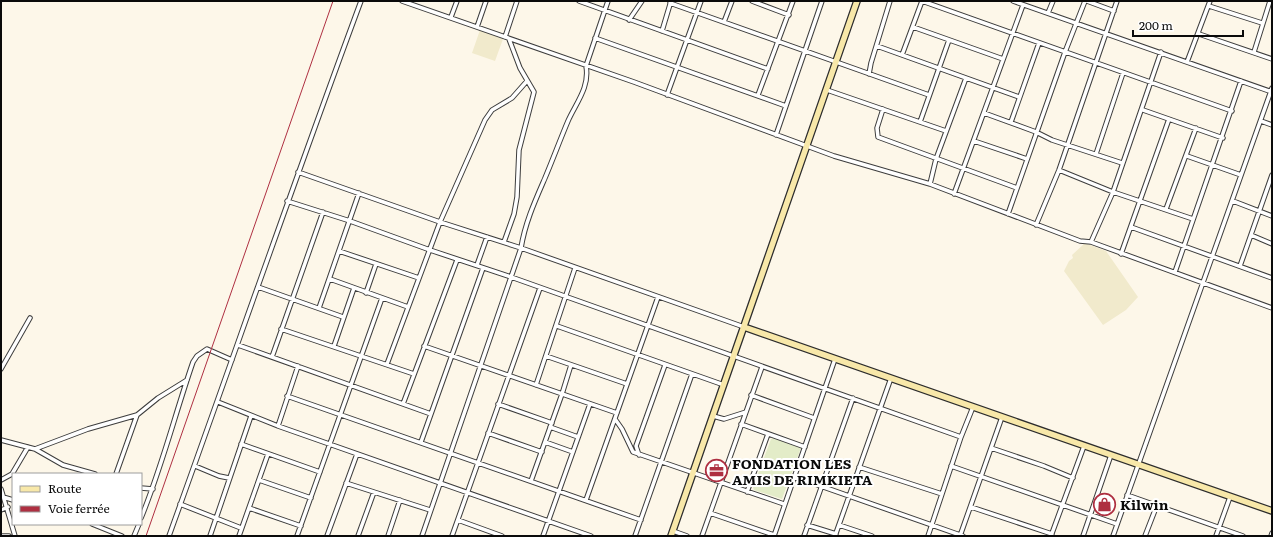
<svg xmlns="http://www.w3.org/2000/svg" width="1273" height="537" viewBox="0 0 1273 537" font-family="Literata,serif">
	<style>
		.farmland { fill: #f1eacc }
		.pitch { fill: #e3ecc8 }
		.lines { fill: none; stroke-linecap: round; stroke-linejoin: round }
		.street-casing { stroke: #3d3d3d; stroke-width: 5.5 }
		.secondary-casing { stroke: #2c2c2c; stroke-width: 8 }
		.street { stroke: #fff; stroke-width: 3.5 }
		.secondary { stroke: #f8e8a9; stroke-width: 5.5 }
		.rail { stroke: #ae2f41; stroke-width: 1 }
		.labels { text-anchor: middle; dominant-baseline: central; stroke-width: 4; stroke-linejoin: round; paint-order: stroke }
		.poi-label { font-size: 14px; font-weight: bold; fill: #0a0a0a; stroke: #fff; text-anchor: start }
	</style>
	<rect width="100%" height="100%" fill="#fdf7e9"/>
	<path class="farmland" d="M480,30L503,39L495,61L472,53Z
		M1085,243L1106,251L1138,297L1126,310L1103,325L1064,271L1069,261L1073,258L1072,255Z"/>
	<path class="pitch" d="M773,438L801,448L782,499L754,490L753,487L771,439Z"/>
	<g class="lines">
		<defs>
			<path id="street" d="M402,1L634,82L834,156L930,184L1080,241L1091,242L1272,308
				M579,1L768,69
				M752,1L789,15
				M922,1L1232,111
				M1013,1L1272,92
				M1087,1L1114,11
				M670,3L929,95
				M1209,6L1262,23
				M1048,13L1053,1
				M451,17L457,1
				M629,20L642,1
				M724,22L732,1
				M477,27L486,1
				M913,27L1003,59
				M662,31L671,1
				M1199,34L1272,59
				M505,37L517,1
				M595,38L786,106
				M877,46L1019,97
				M1254,52L1270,1
				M902,55L922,1
				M1187,62L1210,1
				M869,74L871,63L890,1
				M827,90L946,131
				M667,95L701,1
				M758,95L793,1
				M883,109L877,128L878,137L1017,188
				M1143,110L1223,138
				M984,113L1036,132L1052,140L1122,163
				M1261,121L1272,125
				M920,122L949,40
				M1011,122L1039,43
				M776,135L822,1
				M974,141L1027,159
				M1096,154L1123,73
				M1187,156L1241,175
				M1059,170L1113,192L1193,219
				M298,172L440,222L521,248L744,327
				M930,184L936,159L966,78
				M954,194L1023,5
				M287,201L350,221L430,250L511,277L961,437L973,407
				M1233,201L1272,216
				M1166,209L1196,128
				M1008,214L1065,52L1085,1
				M1036,225L1059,170L1117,1
				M1131,227L1272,278
				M1251,235L1272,244
				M504,242L514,214L517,197L519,150L534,92L520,68L509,39
				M1091,242L1113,192L1161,52
				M339,251L419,278
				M1121,254L1169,119
				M477,265L487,237
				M1240,266L1272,175
				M1175,272L1241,81
				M330,279L408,307
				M258,287L343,317
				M366,293L376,264
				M319,308L359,193
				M557,326L724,385
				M281,329L414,374
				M238,345L431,414
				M334,346L354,288
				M424,346L617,413
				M546,356L627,384
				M272,357L323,212
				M387,364L440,222L485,120L492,110L512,98L527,81
				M1,369L30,318
				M536,385L575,268
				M751,395L814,418
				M287,396L641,520
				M218,402L278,426L591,536
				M403,404L457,260
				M498,404L552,423
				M713,416L724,419L746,412
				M615,419L622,429L633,452L784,504
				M741,424L805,447
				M278,426L298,366
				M550,427L578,437
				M488,433L542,452
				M1,440L35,449L63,465L95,474
				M421,442L483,268
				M545,442L573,452
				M241,444L320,472
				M991,448L1044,466L1073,478
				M35,449L88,429L137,415L158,398L187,380
				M639,455L636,446L665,365
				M195,466L219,476L229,478
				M951,466L1117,524
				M859,467L942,494
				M116,474L137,415
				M795,477L963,536
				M1,480L12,474L28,447
				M259,480L311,498
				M531,481L562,394L571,365
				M346,483L430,510
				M141,488L153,489
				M1,489L15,536
				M747,492L768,434
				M1127,495L1243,536
				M3,497L13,500
				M586,500L658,297
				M180,504L241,528
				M971,507L1052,534
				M249,508L301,526
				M1,510L8,507
				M710,513L774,535
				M141,518C162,467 175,414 193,362L197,356L207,349L232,360
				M458,520L502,536
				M92,524L122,536
				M807,525L836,534
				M839,525L872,536
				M673,531L687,536
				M1,536H9
				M134,536L139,524
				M169,536C233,358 295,179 361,1
				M210,536L251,416
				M239,536L268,454
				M297,536L382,298
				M327,536L357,454
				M358,536L374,492
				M388,536L400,500
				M422,536L521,248C525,223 535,201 545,178C553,159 560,140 568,121C576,103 590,87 586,66L608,1
				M452,536L540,288
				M543,536L590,404
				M635,536L692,374
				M702,536L762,367
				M774,536L835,359
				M804,536L853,398
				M835,536L891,378
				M928,536L961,437
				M960,536L1002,417
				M1051,536L1084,446
				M1083,536L1111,455
				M1113,536L1272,88
				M1145,536L1157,505
				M1216,536L1230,497
				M1271,536L1272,533"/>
			<path id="secondary" d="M744,327L1272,511
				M671,536L857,1"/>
		</defs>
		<use href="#street" class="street-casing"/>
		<use href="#secondary" class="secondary-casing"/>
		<use href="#street" class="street"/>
		<use href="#secondary" class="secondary"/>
		<path class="rail" d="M146,536L333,1"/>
	</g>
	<defs>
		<symbol id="office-ring" viewBox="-11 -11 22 22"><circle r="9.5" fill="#fff" stroke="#ae2f41" stroke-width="1.5"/><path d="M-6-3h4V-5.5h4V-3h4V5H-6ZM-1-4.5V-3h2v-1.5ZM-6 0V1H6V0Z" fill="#ae2f41"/></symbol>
		<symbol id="shop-ring" viewBox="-11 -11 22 22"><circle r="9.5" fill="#fff" stroke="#ae2f41" stroke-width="1.5"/><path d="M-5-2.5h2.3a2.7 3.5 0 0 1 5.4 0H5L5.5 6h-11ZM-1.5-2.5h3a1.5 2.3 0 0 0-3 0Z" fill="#ae2f41"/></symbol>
	</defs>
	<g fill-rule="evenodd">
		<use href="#office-ring" x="704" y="458" width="25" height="25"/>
		<use href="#shop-ring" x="1092" y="492" width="25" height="25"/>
	</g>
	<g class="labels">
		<g class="poi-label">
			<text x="732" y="463">FONDATION LES<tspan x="732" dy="16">AMIS DE RIMKIETA</tspan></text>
			<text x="1120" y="504">Kilwin</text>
		</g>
	</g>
	<rect width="1273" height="537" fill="none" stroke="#0a0a0a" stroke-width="4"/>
	<rect x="12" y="473" width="130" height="52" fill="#ffffff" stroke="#9d9d9d"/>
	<rect x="20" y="486" width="20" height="6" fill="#f8e8a9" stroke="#9d9d9d"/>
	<text x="48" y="493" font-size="12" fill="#0a0a0a">Route</text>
	<rect x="20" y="506" width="20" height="6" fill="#ae2f41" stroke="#9d9d9d"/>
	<text x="48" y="513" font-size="12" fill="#0a0a0a">Voie ferrée</text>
	<path d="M1133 30v6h110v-6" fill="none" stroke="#0a0a0a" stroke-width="2"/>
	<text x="1139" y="30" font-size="12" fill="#0a0a0a" stroke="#ffffff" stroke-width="3" paint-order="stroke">200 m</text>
</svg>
